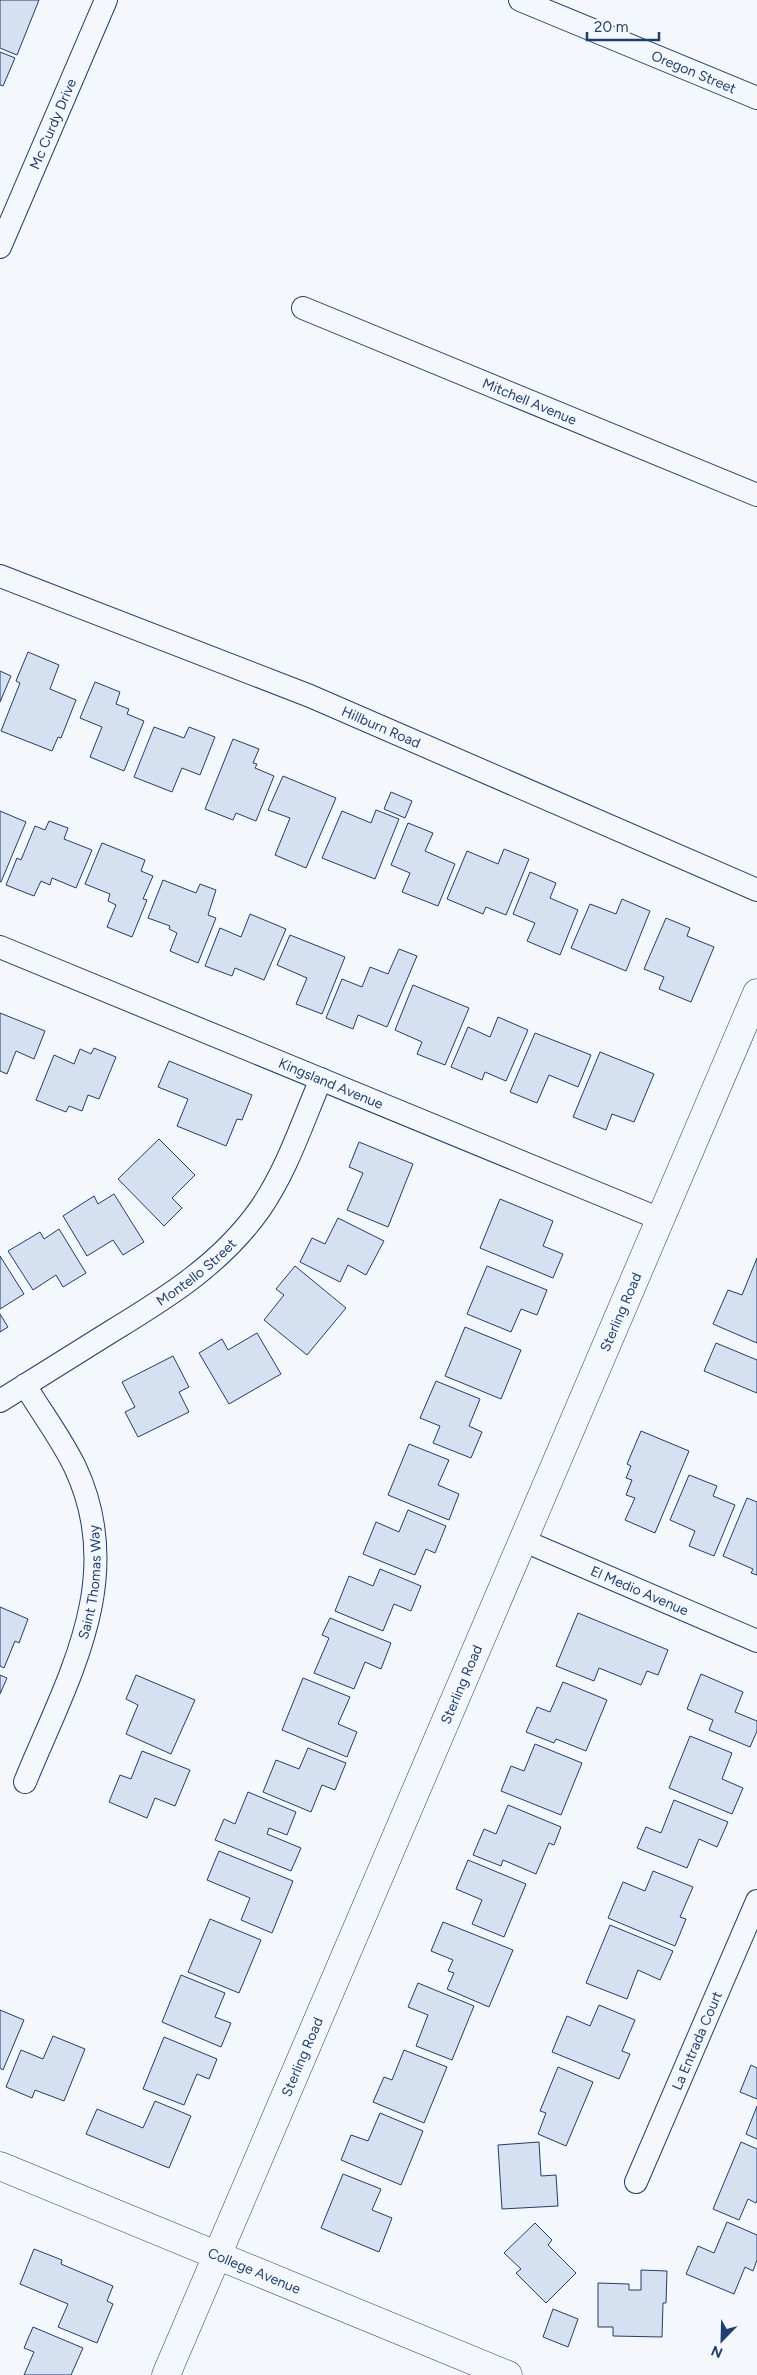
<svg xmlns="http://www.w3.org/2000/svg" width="757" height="2375" viewBox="0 0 757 2375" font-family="Figtree,sans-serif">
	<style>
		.building { fill: #d5e0f0; stroke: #1d3f73 }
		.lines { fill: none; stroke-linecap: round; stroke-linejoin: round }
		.minor-casing { stroke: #1d3f73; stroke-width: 24 }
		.tertiary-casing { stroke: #1d3f73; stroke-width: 29 }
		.minor { stroke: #f4f7fb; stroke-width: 22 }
		.tertiary { stroke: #f4f7fb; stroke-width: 28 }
		.labels { text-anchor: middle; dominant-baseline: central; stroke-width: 4; stroke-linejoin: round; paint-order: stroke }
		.street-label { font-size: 14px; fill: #1d3f73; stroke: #f4f7fb }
	</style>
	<rect width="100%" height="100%" fill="#f4f7fb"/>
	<path class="building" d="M0,0H39L17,55L0,48Z
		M0,52L15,58L3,86L0,85Z
		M28,652L59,665L50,689L76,700L61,738L58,737L52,751L1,731L20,683L16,681Z
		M0,671L11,676L0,702Z
		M95,682L120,692L116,704L129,709L127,714L144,721L124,771L90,757L102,727L80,718Z
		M154,727L184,738L189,727L215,737L200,775L182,768L172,792L134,777Z
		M233,739L259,749L253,763L257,764L255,768L274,776L256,821L236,813L233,820L205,809Z
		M283,776L336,798L306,868L275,855L290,818L268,810Z
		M391,792L412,801L405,818L384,809Z
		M376,810L399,819L375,879L322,858L342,811L371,823Z
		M0,811L26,822L1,882H0Z
		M49,821L68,828L64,839L92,850L76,888L52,878L50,885L41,881L34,896L6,885L17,858L21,860L35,826L45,830Z
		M408,823L433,833L425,851L455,864L438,906L402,892L410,873L391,865Z
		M102,843L145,860L141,871L153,876L143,899L147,900L132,937L107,927L116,905L108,901L110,894L85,884Z
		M504,849L529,859L506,915L486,907L483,914L447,899L467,851L498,864Z
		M530,872L556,883L550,898L578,910L560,955L527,941L535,923L513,914Z
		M163,880L196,893L200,884L216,890L208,915L216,918L198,963L170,951L177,933L169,929L170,926L148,918Z
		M622,899L650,911L626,971L571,948L590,904L616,914Z
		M250,914L286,929L264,980L235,968L232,976L205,966L220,928L241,937Z
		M666,918L690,928L687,936L714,947L691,1002L659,989L664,977L644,969Z
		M290,935L345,957L322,1014L296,1004L307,978L277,965Z
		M399,949L417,956L387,1027L358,1015L353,1029L326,1018L342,979L362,987L370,967L388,974Z
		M413,985L469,1008L445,1065L417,1054L422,1042L395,1030Z
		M0,1013L45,1031L34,1059L16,1051L7,1074L0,1071Z
		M498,1017L528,1030L506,1081L485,1072L482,1080L451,1067L468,1027L490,1037Z
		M535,1033L591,1055L578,1087L549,1075L537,1103L510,1092Z
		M94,1048L116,1057L99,1099L88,1095L82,1111L69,1106L66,1112L36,1100L54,1055L74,1064L80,1049L91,1054Z
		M600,1052L654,1074L634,1122L612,1114L606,1130L573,1117Z
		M169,1061L252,1095L242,1120L237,1119L226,1146L177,1126L188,1099L158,1087Z
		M159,1139L195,1175L172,1198L182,1208L164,1226L118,1179Z
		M359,1142L413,1164L388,1227L347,1210L363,1173L349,1167Z
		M114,1194L144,1242L123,1255L113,1240L87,1256L63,1216L94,1196L98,1204Z
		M500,1199L553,1221L543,1246L563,1254L553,1278L480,1248Z
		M338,1218L384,1241L366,1275L348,1265L340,1282L300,1262L312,1238L325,1244Z
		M59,1229L86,1273L63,1287L56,1275L33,1290L8,1251L40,1232L44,1239Z
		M0,1256L24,1294L0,1309Z
		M757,1258V1343L713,1324L728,1290L742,1295Z
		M295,1266L346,1308L307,1355L264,1320L284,1295L276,1289Z
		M487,1266L547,1290L537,1315L521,1309L511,1332L467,1314Z
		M0,1314L8,1327L0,1332Z
		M465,1327L521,1350L501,1399L445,1376Z
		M257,1333L281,1374L229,1404L199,1353L222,1339L228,1350Z
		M716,1343L757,1360V1393L704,1371Z
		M173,1356L189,1387L179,1392L189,1412L138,1437L125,1412L135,1407L122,1382Z
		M436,1381L480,1399L469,1426L482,1432L471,1458L433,1443L440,1426L420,1418Z
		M641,1431L689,1451L655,1533L625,1520L635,1498L626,1495L632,1480L626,1478L631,1466L627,1464Z
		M409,1444L449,1460L438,1485L459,1494L449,1520L388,1495Z
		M689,1475L717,1486L713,1496L735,1505L714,1556L689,1546L695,1531L670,1520Z
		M747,1498L757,1502V1575L751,1573L753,1569L723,1556Z
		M408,1510L446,1526L435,1553L426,1549L415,1575L363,1554L376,1522L399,1532Z
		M380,1569L421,1586L411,1611L394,1604L383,1631L335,1611L349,1576L373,1586Z
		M0,1607L28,1619L19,1643L15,1641L4,1668L0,1666Z
		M578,1613L668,1650L658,1675L647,1671L641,1685L599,1668L594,1681L556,1666Z
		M330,1618L391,1643L381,1669L365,1662L354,1689L314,1673L329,1638L322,1635Z
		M701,1674L743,1692L735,1712L757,1721V1731L750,1747L709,1730L713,1720L687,1709Z
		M0,1675L7,1678L0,1694Z
		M136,1675L195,1700L171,1754L126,1734L138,1705L126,1699Z
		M303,1678L350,1697L338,1724L357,1732L347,1757L282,1730Z
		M563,1682L607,1700L586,1751L556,1739L554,1743L526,1732L537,1707L550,1712Z
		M690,1736L732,1753L722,1779L743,1788L732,1814L669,1788Z
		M535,1744L582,1763L561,1815L501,1791L511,1766L524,1771Z
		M308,1748L346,1763L335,1790L322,1785L311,1812L263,1792L276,1760L299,1769Z
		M142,1751L190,1770L175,1806L155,1798L147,1818L109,1802L120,1775L131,1779Z
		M248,1792L296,1812L287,1835L269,1828L267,1834L301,1848L291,1871L215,1840L224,1819L235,1824Z
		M674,1800L728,1822L717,1847L699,1839L687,1868L637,1848L646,1827L661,1833Z
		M508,1805L561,1827L554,1845L549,1843L536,1874L503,1860L501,1866L473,1855L484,1829L496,1834Z
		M219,1851L293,1881L272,1933L241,1920L250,1898L207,1880Z
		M468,1860L526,1884L504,1937L472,1924L482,1900L456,1889Z
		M653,1871L693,1887L680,1917L686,1919L675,1946L608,1918L623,1882L645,1891Z
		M210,1919L261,1940L239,1993L188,1972Z
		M443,1922L513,1950L489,2007L447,1989L454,1973L448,1971L453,1960L431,1951Z
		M610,1925L673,1951L660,1980L638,1970L627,1999L586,1983Z
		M181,1975L225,1993L215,2017L231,2023L221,2047L162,2022Z
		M418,1983L474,2006L452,2060L416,2046L428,2015L408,2007Z
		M599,2005L635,2020L622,2051L630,2054L619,2079L552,2052L567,2016L590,2026Z
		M0,2010L24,2020L3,2070L0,2068Z
		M53,2036L85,2049L64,2101L35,2090L32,2098L6,2087L21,2050L43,2059Z
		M164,2037L217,2059L209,2079L197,2074L184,2105L143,2089Z
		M404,2050L447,2067L424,2123L373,2102L384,2077L392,2080Z
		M751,2065L757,2068V2099L740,2092Z
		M558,2067L593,2082L566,2146L538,2134L546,2113L540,2111Z
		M155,2101L191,2116L169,2168L86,2134L97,2109L143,2128Z
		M757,2106V2139L746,2134Z
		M380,2113L423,2131L401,2185L341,2160L351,2135L368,2141Z
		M539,2142L541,2176L556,2175L558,2206L502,2209L498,2145Z
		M741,2142L757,2149V2200L756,2203L748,2199L739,2220L713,2209Z
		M343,2174L381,2189L372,2210L392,2218L379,2252L321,2228Z
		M727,2222L757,2235V2260L753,2271L745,2267L734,2294L686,2274L698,2246L714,2253Z
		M535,2223L552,2240L548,2245L576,2273L546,2303L516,2273L521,2269L504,2253Z
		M34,2249L62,2260L61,2264L113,2286L107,2301L113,2304L97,2343L58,2327L68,2304L20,2284Z
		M641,2270L667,2271L666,2303H663L662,2337L613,2336V2327H598V2283L629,2284V2290H641Z
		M553,2309L578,2319L568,2347L543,2337Z
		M33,2327L83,2348L71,2375H24L34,2352L24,2348Z"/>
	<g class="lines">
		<defs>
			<g id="minor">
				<path id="s1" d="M520,0L757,98"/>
				<path id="s2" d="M0,247L106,0"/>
				<path id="s3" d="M303,308L757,495"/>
				<path id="s4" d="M0,576L310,696L757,890"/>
				<path id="s5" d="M0,947L660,1219"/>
				<path id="s6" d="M0,1401C37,1378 75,1354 112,1331C168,1297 222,1263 260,1209C287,1170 302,1123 321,1079"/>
				<path id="s7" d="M522,1540L757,1641"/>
				<path id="s8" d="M25,1782C67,1679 128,1579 75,1467C61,1438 41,1412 25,1385"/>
				<path id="s9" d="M636,2182L757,1901"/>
			</g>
			<g id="tertiary">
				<path id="s10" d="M0,2166L508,2375"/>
				<path id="s11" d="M166,2375L757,993"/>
			</g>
		</defs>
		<use href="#minor" class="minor-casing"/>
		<use href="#tertiary" class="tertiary-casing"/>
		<use href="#minor" class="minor"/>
		<use href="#tertiary" class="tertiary"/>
	</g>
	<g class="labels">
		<g class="street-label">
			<text stroke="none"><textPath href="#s1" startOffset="188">Oregon Street</textPath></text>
			<text stroke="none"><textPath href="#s2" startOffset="134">Mc Curdy Drive</textPath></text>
			<text stroke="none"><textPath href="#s3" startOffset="245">Mitchell Avenue</textPath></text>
			<text stroke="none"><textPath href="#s4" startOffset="410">Hillburn Road</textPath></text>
			<text stroke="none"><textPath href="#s5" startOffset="358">Kingsland Avenue</textPath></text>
			<text stroke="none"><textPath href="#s6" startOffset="235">Montello Street</textPath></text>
			<text stroke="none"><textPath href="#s11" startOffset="1156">Sterling Road</textPath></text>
			<text stroke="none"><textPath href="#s8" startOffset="212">Saint Thomas Way</textPath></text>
			<text stroke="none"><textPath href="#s7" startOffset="128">El Medio Avenue</textPath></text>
			<text stroke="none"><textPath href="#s11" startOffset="751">Sterling Road</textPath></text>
			<text stroke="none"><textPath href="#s9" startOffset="154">La Entrada Court</textPath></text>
			<text stroke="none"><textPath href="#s11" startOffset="346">Sterling Road</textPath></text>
			<text stroke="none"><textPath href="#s10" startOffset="275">College Avenue</textPath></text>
		</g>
	</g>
	<g transform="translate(722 2340) rotate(203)" stroke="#f4f7fb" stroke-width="4" paint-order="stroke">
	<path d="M0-4L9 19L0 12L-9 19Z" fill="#1d3f73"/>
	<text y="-8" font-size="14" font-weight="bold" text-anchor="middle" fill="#1d3f73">N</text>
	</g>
	<path d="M587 32v8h72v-8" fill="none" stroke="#1d3f73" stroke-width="2.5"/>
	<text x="594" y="32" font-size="15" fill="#1d3f73" stroke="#f4f7fb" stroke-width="4" paint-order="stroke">20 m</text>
</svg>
